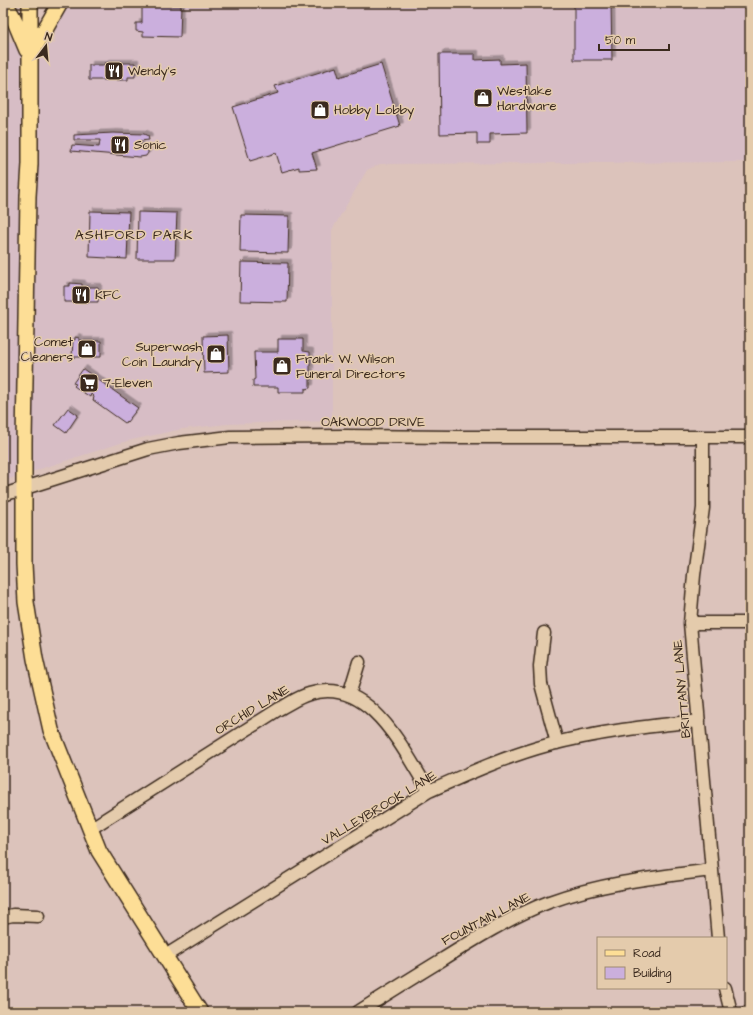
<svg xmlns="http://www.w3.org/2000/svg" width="753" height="1015" viewBox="0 0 753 1015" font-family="'Architects Daughter',sans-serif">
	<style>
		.built { fill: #d7bdc5 }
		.building { fill: #cbafdd; stroke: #3b2a1e; filter: url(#shadow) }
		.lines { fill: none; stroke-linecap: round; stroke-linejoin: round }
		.minor-casing { stroke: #3b2a1e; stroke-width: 15 }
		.major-casing { stroke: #3b2a1e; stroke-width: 18 }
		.minor { stroke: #e4cbac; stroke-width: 12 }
		.major { stroke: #fdde96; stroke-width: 15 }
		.labels { text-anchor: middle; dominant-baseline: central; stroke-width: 3; stroke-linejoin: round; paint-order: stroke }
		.poi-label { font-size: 13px; fill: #3b2a1e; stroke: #e4cbac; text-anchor: start }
		.street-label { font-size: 13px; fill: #3b2a1e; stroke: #e4cbac }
		.neighbourhood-label { font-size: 14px; letter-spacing: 1px; fill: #3b2a1e; stroke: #e4cbac }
	</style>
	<defs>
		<filter id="shadow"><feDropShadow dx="3.5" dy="-3.5" stdDeviation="0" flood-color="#0004"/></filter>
	</defs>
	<rect width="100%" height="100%" fill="#dcc3bb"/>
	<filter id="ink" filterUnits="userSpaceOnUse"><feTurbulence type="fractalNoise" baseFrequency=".025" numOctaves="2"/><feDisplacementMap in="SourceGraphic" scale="8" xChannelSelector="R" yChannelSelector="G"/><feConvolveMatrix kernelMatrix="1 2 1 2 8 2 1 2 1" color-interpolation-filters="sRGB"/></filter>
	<g filter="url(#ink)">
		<path class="built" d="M66,3H750V162L380,164L367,170L332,230V421L227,424L182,429L127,441L3,481V21L6,42L55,44L56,25L61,10Z"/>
		<path class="building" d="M142,3H171V6H181L180,37L143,36V32L136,31V23H142Z
			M574,3H611L612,60H574Z
			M439,54H475V60L500,59V64L526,63L527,133L490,134V144H477V133L440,134Z
			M105,63H135V77H128V80H89V65H105Z
			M381,64L400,126L312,153L317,169L299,170V167L282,172L276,153L250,161L233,107L278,93L275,86L336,67L339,77Z
			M113,133L144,134L148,136L149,140L140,141V147L148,148V153L146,156L140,157L71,151L72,145L99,147L100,140H74V135Z
			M90,211L129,212L127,259L89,257Z
			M138,212L177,213L175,259H137Z
			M241,215L289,216L288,253L240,252Z
			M241,262L288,263L287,302L240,301Z
			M70,283L82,284V287H98V302H64V286H70Z
			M228,335L229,372L204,373L203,336Z
			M75,337L79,338V341H101V357H72L73,339L75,340Z
			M278,339H303V351L310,352V388L305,389V392H278V387H253V380L255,379L254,352H278Z
			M83,369L138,408L127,422L126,421L125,423L93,400L94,397L91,394L90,397L74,386L76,384L73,383Z
			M68,408L78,415L66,433L55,425Z"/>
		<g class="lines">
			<defs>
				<path id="minor" d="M703,437V508L694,575L690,623L718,938
					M3,495L148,449L179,443L230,437L345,436L456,437H750
					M690,623H750
					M544,633L540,666L541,684L557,743
					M349,695L359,662
					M90,829L279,709C289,704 298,697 309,694C370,675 403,750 429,791
					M3,917L13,915L38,916
					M165,956L429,791C467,774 507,756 548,745C597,732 648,726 699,721
					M725,988L731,1012
					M358,1012C385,995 412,978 440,961C475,939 510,917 549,902C601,883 657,877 712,870
					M747,1012L750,1011"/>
				<path id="major" d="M5,3L14,19L27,50
					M30,3V164L28,196L24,442V564L26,602L35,659L51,730L99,851L200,1012
					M31,54L60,3"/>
			</defs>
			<use href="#minor" class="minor-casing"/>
			<use href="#major" class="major-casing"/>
			<use href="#minor" class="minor"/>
			<use href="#major" class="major"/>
		</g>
	</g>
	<defs>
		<symbol id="restaurant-square" viewBox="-11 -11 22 22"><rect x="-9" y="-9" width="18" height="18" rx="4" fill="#3b2a1e" stroke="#e4cbac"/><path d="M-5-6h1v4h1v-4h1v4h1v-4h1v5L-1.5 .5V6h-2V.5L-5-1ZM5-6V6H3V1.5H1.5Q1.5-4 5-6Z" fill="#fff"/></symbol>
		<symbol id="shop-square" viewBox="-11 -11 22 22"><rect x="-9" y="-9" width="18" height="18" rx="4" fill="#3b2a1e" stroke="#e4cbac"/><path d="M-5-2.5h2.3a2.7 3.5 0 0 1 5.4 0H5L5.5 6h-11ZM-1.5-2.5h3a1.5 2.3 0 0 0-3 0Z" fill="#fff"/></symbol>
		<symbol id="supermarket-square" viewBox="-11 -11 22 22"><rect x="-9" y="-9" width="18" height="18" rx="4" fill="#3b2a1e" stroke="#e4cbac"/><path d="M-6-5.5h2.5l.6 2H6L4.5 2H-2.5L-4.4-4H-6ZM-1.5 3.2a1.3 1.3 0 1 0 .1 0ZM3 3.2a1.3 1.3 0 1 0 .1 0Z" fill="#fff"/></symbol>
	</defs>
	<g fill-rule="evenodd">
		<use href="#restaurant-square" x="103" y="60" width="22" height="22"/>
		<use href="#shop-square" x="472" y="87" width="22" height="22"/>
		<use href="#shop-square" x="309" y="99" width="22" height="22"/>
		<use href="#restaurant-square" x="109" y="134" width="22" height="22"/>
		<use href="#restaurant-square" x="70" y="284" width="22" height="22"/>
		<use href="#shop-square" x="76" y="338" width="22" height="22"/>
		<use href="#shop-square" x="205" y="343" width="22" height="22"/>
		<use href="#shop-square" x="271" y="355" width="22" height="22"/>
		<use href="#supermarket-square" x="78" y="372" width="22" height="22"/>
	</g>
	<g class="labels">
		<g class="poi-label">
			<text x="128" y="71">Wendy's</text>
			<text x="497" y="91">Westlake<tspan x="497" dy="15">Hardware</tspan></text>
			<text x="334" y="110">Hobby Lobby</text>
			<text x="134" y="145">Sonic</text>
			<text x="95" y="295">KFC</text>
			<text x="73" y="342" text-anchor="end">Comet<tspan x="73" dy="15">Cleaners</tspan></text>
			<text x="202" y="347" text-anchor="end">Superwash<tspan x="202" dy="15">Coin Laundry</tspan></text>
			<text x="296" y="359">Frank W. Wilson<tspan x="296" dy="15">Funeral Directors</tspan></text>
			<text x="103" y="383">7-Eleven</text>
		</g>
		<g class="street-label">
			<text x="373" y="422">OAKWOOD DRIVE</text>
			<text transform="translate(682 689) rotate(-95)">BRITTANY LANE</text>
			<text transform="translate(252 710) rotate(-31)">ORCHID LANE</text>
			<text transform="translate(379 808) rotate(-31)">VALLEYBROOK LANE</text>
			<text transform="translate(486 919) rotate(-28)">FOUNTAIN LANE</text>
		</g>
		<g class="neighbourhood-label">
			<text x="134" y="235">ASHFORD PARK</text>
		</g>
	</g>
	<rect width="753" height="1015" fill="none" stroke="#e4cbac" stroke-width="16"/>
	<rect x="8" y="8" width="737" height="999" fill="none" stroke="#3b2a1e" stroke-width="1.5" filter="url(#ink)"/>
	<rect x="597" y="937" width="130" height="52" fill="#e4cbac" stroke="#a08b73"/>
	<rect x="605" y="950" width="20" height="6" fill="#fdde96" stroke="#a08b73"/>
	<text x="633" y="957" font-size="12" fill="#3b2a1e">Road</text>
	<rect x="605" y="967" width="20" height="12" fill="#cbafdd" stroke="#a08b73"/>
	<text x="633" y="977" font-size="12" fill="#3b2a1e">Building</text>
	<g transform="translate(46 46) rotate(16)" stroke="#e4cbac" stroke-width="3" paint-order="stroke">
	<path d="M0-3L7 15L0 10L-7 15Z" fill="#3b2a1e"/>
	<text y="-6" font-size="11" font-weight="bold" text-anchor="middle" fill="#3b2a1e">N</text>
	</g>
	<path d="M599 44v6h70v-6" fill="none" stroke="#3b2a1e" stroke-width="2"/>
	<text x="605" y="44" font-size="12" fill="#3b2a1e" stroke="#e4cbac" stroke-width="3" paint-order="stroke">50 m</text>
</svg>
